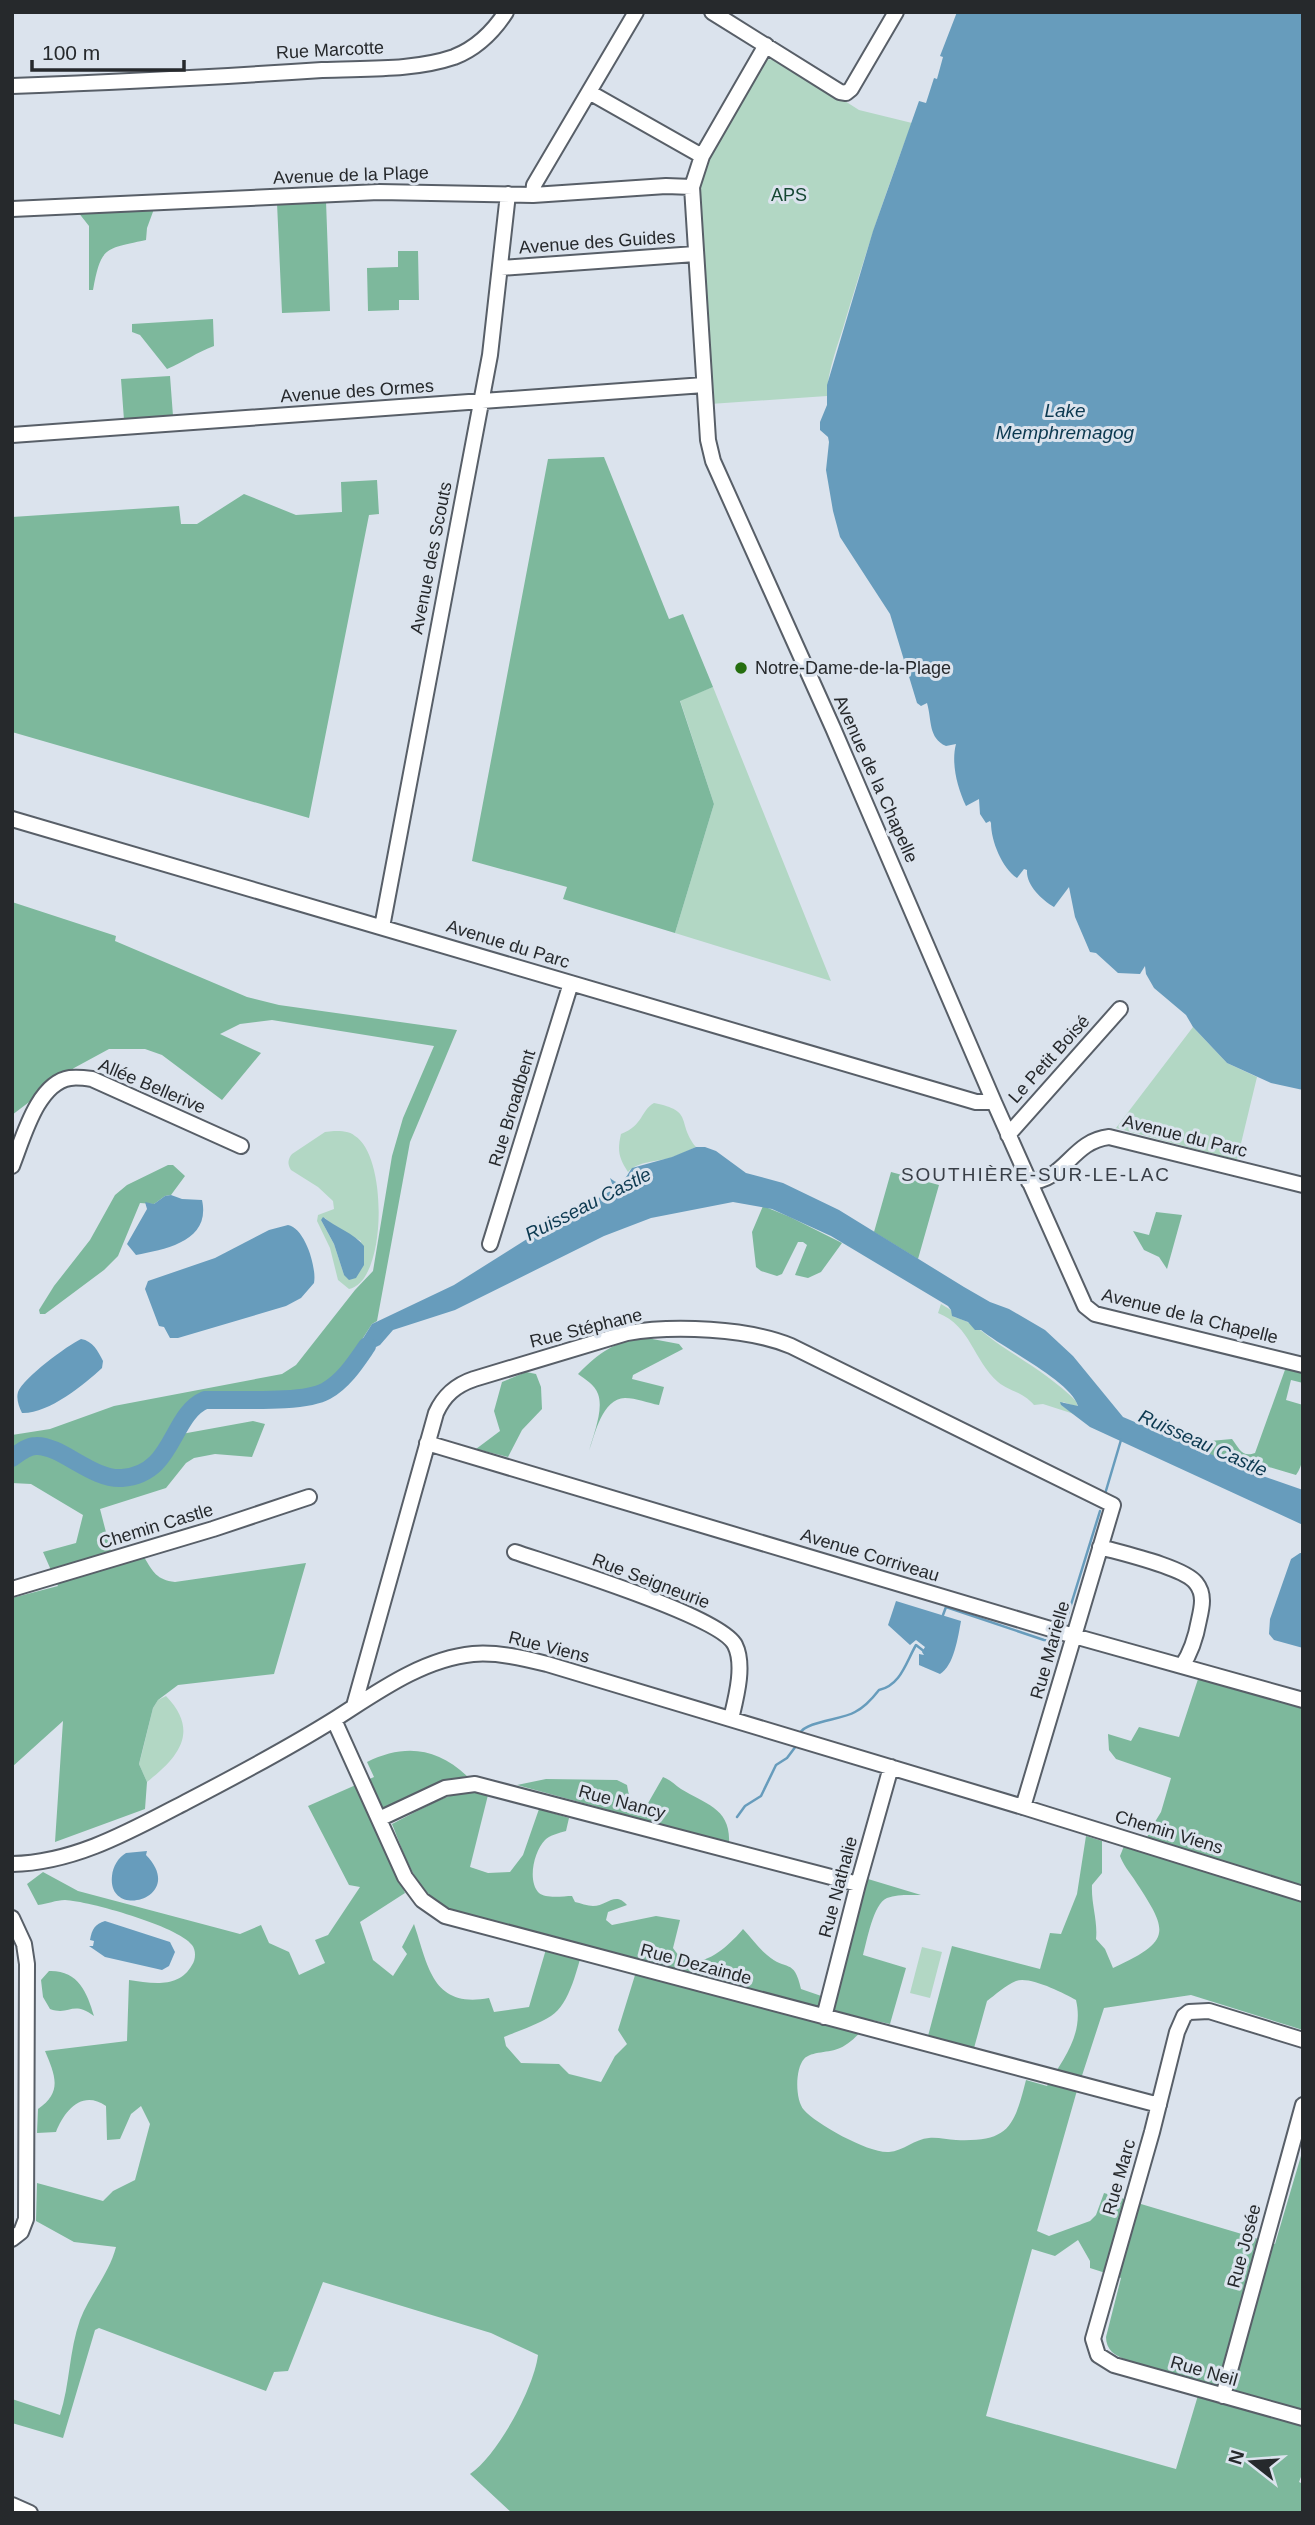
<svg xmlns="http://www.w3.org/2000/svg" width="1315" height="2525" viewBox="0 0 1315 2525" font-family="Helvetica,sans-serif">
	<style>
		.green { fill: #b2d7c4; fill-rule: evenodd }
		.forest { fill: #7db89c; fill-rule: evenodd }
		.water { fill: #679cbc }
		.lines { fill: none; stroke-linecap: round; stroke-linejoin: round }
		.stream { stroke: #679cbc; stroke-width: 2.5 }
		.river { stroke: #679cbc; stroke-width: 18 }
		.minor-casing { stroke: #585f68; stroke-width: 18 }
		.minor { stroke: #fff; stroke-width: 14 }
		.poi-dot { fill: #256e0f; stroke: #dbe3ed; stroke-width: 2.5 }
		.labels { text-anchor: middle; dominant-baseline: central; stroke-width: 6; stroke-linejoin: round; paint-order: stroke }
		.street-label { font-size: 18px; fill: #26292c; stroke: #dbe3ed }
		.park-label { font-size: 18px; fill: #164733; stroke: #dbe3ed }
		.poi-label { font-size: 18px; fill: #26292c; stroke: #dbe3ed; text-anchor: start }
		.water-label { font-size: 19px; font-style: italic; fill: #0c3950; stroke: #dbe3ed }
		.neighbourhood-label { font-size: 19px; letter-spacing: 2px; fill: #393f47; stroke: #dbe3ed }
	</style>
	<rect width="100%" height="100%" fill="#dbe3ed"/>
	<path class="green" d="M767,59L782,61L859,110L912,123C887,187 866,252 846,318C839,343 827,370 827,396L710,404L697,197L701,172L764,62Z
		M713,687L831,981L675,933L714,804L680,700Z
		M1193,1027L1227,1063L1257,1077L1237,1160L1116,1128Z
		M654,1103C695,1111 676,1122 696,1147C687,1151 679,1155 670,1158C656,1162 638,1161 628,1172C619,1158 617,1151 621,1134C644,1125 640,1111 654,1103Z
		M334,1131C342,1131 349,1131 355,1136C388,1156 387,1282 349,1289L338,1280L330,1248L317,1221L318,1215L334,1209L333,1201L318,1187L291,1170C287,1164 288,1159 292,1154L325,1132ZM325,1218L339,1230L361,1241L344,1275L334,1244L321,1220Z
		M941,1304L951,1310L954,1317C972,1321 984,1334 1000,1345C1027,1363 1053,1378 1076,1401L1078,1407L1063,1402L1061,1405L1074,1414L1043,1404L1034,1405C1022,1391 1010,1392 998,1382C973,1360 971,1326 938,1313Z
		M166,1696C200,1731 179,1757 147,1782L139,1764L142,1753L153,1708L158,1700Z
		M922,1947L942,1952L930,1998L910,1993Z"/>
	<path class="forest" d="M326,201L330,311L282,313L277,203Z
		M154,209L147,228L146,240C105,249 101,246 93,290H89V226L78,212Z
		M398,251H418L419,300H399V310L368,311L367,268L398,267Z
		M213,319L214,346C197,352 184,362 167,369L140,335L132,332V324Z
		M170,376L173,416L124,420L121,379Z
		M604,457L669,619L683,614L713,687L680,701L714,804L675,933L563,899L567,887L472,861L548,459Z
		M377,480L379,514L369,515L309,818L12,732V517L179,506L181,524H197L244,494L296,515L342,512L341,482Z
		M12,902L116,936L115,941L247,997L279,1005L457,1030L410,1142L377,1321L372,1324L352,1355L355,1364C349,1373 337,1384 327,1390C305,1404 234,1399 205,1400L194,1404L176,1435L253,1421L265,1424L252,1457L215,1454L194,1458L186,1463L166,1488L100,1509L115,1567L144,1557C153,1572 157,1580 175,1582L306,1563L274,1674L178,1685L158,1700L153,1708L139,1764L147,1782L145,1809L55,1842L63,1721L12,1767V1598L58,1586L43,1552L76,1543L83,1515L31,1484L12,1483V1435L50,1429L114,1406L282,1374L296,1365L355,1290L373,1271L392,1156L403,1118L434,1046L272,1020L240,1024L220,1034L261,1053L222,1100L162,1055L145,1049H109L74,1068L12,1115Z
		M168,1165H173L185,1176L171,1195L165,1196L154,1204L140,1203L118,1256L104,1270L45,1314H40L39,1310L54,1286L90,1240L115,1195L127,1185Z
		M891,1172L939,1185L918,1259L874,1232Z
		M763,1206L790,1217L842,1243L821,1272L808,1278L795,1275L807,1245L803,1242H798L782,1274L777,1276L761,1271L756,1267L752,1232Z
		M1156,1212L1182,1215L1167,1269L1159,1257L1144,1250L1133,1231L1149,1235Z
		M647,1338L679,1344L683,1349L633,1375L632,1379L664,1387L659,1405C648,1403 636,1398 625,1398C602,1399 595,1434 589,1451C593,1435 604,1410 598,1394C595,1385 585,1379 578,1374C600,1352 614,1341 647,1338Z
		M1286,1367L1303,1371V1383L1291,1380L1286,1400L1303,1405C1303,1425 1309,1458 1296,1475L1269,1467L1263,1470L1260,1475L1195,1448L1199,1442L1232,1439C1239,1448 1242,1458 1255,1453Z
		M526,1372L536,1374L541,1387L542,1409L522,1430L508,1457L476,1449L500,1431L494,1411L502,1382Z
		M1199,1676L1303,1706V2030L1191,1995L1104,2008L1076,2094L1037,2231L1049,2236L1090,2221L1096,2215L1104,2193L1275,2244L1303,2149V2472L1299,2482L1303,2484V2513H512L470,2474C498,2455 534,2388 538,2355L491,2333L323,2282L288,2371L274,2372L266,2391L99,2328L95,2330L63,2438L12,2423V2399L60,2415C70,2384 69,2351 80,2320C90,2294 109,2274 116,2247L74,2242L36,2221L37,2183L103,2201L113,2191L135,2180L150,2124L141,2106L131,2114L120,2139L107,2140L106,2106C82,2089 64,2111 56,2132L37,2133L38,2109C63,2092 55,2075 45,2051L127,2041L129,1980C151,1983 179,1989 192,1965C196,1959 196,1950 192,1945C178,1926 88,1901 65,1900C56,1900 47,1904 38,1905L27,1884L43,1872L78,1891L240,1934L261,1925L269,1943L289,1952L299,1975L325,1963L315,1940L328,1935L360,1887L349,1885L308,1806L374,1777L367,1762C404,1744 436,1747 467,1776L450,1780L372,1816L405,1893L360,1922L373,1960L393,1976L407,1954L402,1947L414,1924C428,1965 432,2009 489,1998L494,2012L529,2007L549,1939L449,1911C414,1888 407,1861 392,1824C410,1815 453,1790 472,1791C477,1791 483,1794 488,1795L470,1867L488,1873L510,1872L523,1855L539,1809L569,1818L566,1831C559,1833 550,1835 545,1840C534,1851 527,1881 539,1893C546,1899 563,1896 572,1896L575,1902C580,1903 588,1906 593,1906C607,1906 615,1891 627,1905L608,1912L606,1920L612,1925L656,1916L680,1920L673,1948C693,1980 728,1947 743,1929C751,1937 758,1948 767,1955C786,1972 794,1957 801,1989L833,2000L868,1879L921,1895C911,1895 897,1894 887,1898C873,1904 867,1941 863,1955L906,1968L890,2024L872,2020C862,2030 852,2043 840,2048C830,2053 811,2051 804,2059C795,2069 795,2100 804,2110C816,2124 870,2154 889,2152C903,2151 915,2139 929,2138C938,2137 947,2140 956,2140C1009,2142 1014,2127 1026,2080L1047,2086C1064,2058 1084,2034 1076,2000C1063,1993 1030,1976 1016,1981C1006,1985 995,1995 987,2001L974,2048L928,2036L952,1946L1040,1969L1050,1933L1061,1934L1077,1894L1086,1836L1102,1841V1873L1092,1885C1091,1904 1098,1921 1096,1939L1105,1949L1113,1968C1174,1940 1168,1931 1134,1879C1129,1872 1123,1864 1120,1856L1124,1846L1142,1851L1150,1830L1161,1812L1171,1778L1116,1759L1109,1750L1108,1734L1131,1741L1139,1727L1179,1737ZM584,1945L640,1959L618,2030L627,2044L615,2056L601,2082L569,2074L559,2064L521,2063L506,2046L504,2037C520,2030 537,2025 551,2016C570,2005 578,1965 584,1945ZM1078,2240L1090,2261V2268L1121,2278L1106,2337C1106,2343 1108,2348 1112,2352C1125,2364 1183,2376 1202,2382L1176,2469L986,2416L1032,2249L1055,2256Z
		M663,1777C671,1780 675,1785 681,1789C705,1804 731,1808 729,1843L517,1785L546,1779L617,1780L627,1785C629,1796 630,1804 642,1808L647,1805Z
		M49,1971C78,1970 87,1992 94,2016C72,2000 70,2016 50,2009L43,1997L41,1980Z"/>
	<path class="water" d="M957,12H1303V1090L1271,1083L1227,1063L1193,1027L1186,1015L1154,988L1146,974L1145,966L1140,974L1118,973L1096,953L1090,952L1075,917L1069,887L1054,907C1041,899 1026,885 1027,870L1024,869L1017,878C1002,868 991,841 991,823L990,821L986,823L980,814L979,799L966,806C957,787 951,763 956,744L946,746C928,738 932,720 927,703L921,706L917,703L890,614L840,537L833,511L826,470L829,442L828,437L820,430V422L827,405V385L873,231L919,101L926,103L934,78L937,79L943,57L940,56Z
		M696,1147H705L716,1151L746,1173L783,1183L839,1210L964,1287L990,1302L1009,1309L1045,1330L1073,1356L1123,1417L1260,1475L1303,1490V1525L1090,1427L1061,1405L1060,1402L1078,1406C1071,1381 1003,1348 981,1330H975L968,1322L952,1316L951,1310L948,1306L831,1236L772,1209L733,1202L651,1218L604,1236L455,1310L393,1330L380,1345L372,1349L364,1364H355L352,1356L372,1324L454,1285L527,1239L588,1210L600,1197L614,1189L610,1178C623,1189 625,1177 632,1168L672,1157Z
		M171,1195L182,1199L202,1200C211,1241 167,1249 136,1255L127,1244L147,1209L145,1202L154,1204L165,1196Z
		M323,1217C335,1227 354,1233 364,1246V1265L356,1278L349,1280L344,1275L334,1244L321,1220Z
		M288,1225C305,1228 317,1268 314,1283L301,1298L286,1306L178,1338H170L164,1327L159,1326L145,1289L148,1281L215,1258L269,1230Z
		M81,1339C93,1341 98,1351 103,1361L102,1368C84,1385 48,1414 22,1413C19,1407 16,1399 18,1392C23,1378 68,1345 81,1339Z
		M1300,1553H1303V1648L1274,1640L1269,1634L1270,1619L1291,1559Z
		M896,1601L961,1621C958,1637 954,1666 940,1674L919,1665V1654L924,1655L922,1652L925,1647L916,1640L910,1645L888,1625Z
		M147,1851L146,1855C188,1898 107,1921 112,1876C113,1866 118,1858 126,1853Z
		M105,1921L170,1942L175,1952L169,1966L162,1970L105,1957L89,1946H93L94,1941L90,1940C92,1929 95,1924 105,1921Z"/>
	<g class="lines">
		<path class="stream" d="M1105,1494L1121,1440
			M943,1615L946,1607L1044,1640L1059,1641
			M1065,1624L1100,1511
			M800,1733C807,1721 841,1720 855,1712C865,1707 872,1699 879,1690C901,1685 906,1662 916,1645L925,1652
			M737,1817L745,1806L761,1796L776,1765L787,1758L796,1746"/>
		<path class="river" d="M12,1458C19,1453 27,1446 36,1446C61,1445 92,1480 122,1478C175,1474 170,1415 205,1400C234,1399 303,1404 326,1391C344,1381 356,1362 367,1346"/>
		<defs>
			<path id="minor" d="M712,12L840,92L846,93L851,89L896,12
				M766,45L702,156L692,187L708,440L713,461L833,728L994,1102L1085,1306L1095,1314L1303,1365
				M12,86C115,82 219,77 322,70C364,68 413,71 454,57C477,48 493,32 506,12
				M589,92L702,156
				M533,195L534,185L636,12
				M12,209L379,192L533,195L666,186L692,187
				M501,268L695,254
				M12,435L704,385
				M12,819L976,1102H994
				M382,927L490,355L508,194
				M1008,1135L1120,1009
				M12,1166C23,1139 37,1083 70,1078C77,1077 85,1078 92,1079L241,1146
				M1029,1182C1065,1181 1072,1141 1109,1137L1303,1185
				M490,1244L571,983
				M427,1443L1074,1636L1303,1700
				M1100,1547C1121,1553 1184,1567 1196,1583C1205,1594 1202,1607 1199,1620C1196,1637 1192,1651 1182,1666
				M515,1552C553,1565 721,1616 735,1645C745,1665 736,1698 731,1719
				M12,1589L213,1529L309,1497
				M354,1706L436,1413C444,1395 456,1385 474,1379L627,1333C673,1325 748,1328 791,1346L1113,1505L1023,1807
				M334,1720L405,1877L422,1900L445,1916L1159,2105
				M379,1819L445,1788L475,1784L858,1884
				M12,1864C75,1863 132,1830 186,1802C236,1776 287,1749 335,1719C376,1693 422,1659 473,1654C498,1652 523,1658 547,1664L1023,1807L1303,1894
				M12,1918L24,1944L27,1964L26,2219L21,2232L12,2239
				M824,2017L858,1884L891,1767
				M1303,2040L1209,2011L1189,2012L1184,2016L1177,2032L1152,2132L1093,2339L1098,2355L1114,2365L1303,2418
				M1223,2396L1303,2105
				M12,2505L30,2513"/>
		</defs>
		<use href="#minor" class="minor-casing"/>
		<use href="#minor" class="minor"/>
	</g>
	<circle class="poi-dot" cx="741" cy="668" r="7"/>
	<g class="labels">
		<g class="street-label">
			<text transform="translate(330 50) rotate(-3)">Rue Marcotte</text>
			<text transform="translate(351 175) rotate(-2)">Avenue de la Plage</text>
			<text transform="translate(597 242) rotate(-4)">Avenue des Guides</text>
			<text transform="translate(357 391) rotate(-4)">Avenue des Ormes</text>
			<text transform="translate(431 558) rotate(-79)">Avenue des Scouts</text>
			<text transform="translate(876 779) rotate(66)">Avenue de la Chapelle</text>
			<text transform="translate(508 944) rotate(17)">Avenue du Parc</text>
			<text transform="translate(1049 1059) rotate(-48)">Le Petit Boisé</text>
			<text transform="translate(152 1086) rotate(23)">Allée Bellerive</text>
			<text transform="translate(512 1108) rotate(-73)">Rue Broadbent</text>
			<text transform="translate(1185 1136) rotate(14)">Avenue du Parc</text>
			<text transform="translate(1190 1316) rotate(14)">Avenue de la Chapelle</text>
			<text transform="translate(586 1328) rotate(-14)">Rue Stéphane</text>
			<text transform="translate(156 1526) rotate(-17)">Chemin Castle</text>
			<text transform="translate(870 1555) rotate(17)">Avenue Corriveau</text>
			<text transform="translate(651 1581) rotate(21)">Rue Seigneurie</text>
			<text transform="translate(549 1647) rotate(14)">Rue Viens</text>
			<text transform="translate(1050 1650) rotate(-74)">Rue Marielle</text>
			<text transform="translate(622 1802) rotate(15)">Rue Nancy</text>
			<text transform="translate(1169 1832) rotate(17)">Chemin Viens</text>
			<text transform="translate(838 1887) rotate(-75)">Rue Nathalie</text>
			<text transform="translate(696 1964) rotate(15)">Rue Dezainde</text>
			<text transform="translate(1119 2177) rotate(-74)">Rue Marc</text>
			<text transform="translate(1244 2246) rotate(-75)">Rue Josée</text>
			<text transform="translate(1204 2371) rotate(16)">Rue Neil</text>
		</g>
		<g class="park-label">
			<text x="789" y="195">APS</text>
		</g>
		<g class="poi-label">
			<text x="755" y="668">Notre-Dame-de-la-Plage</text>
		</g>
		<g class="water-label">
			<text x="1065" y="410">Lake<tspan x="1065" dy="22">Memphremagog</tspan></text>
			<text transform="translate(588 1204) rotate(-27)">Ruisseau Castle</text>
			<text transform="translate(1203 1443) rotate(24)">Ruisseau Castle</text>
		</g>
		<g class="neighbourhood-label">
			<text x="1036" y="1174">SOUTHIÈRE-SUR-LE-LAC</text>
		</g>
	</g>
	<rect width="1315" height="2525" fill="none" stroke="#26292c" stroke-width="28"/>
	<g transform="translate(1252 2462) rotate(287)" stroke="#dbe3ed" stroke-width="5" paint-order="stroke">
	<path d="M0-5L12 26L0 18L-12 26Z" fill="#26292c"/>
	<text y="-10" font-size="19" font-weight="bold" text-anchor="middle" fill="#26292c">N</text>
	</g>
	<path d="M32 60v10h152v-10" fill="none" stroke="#26292c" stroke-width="3.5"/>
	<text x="42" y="60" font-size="21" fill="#26292c" stroke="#dbe3ed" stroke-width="5" paint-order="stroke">100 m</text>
</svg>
